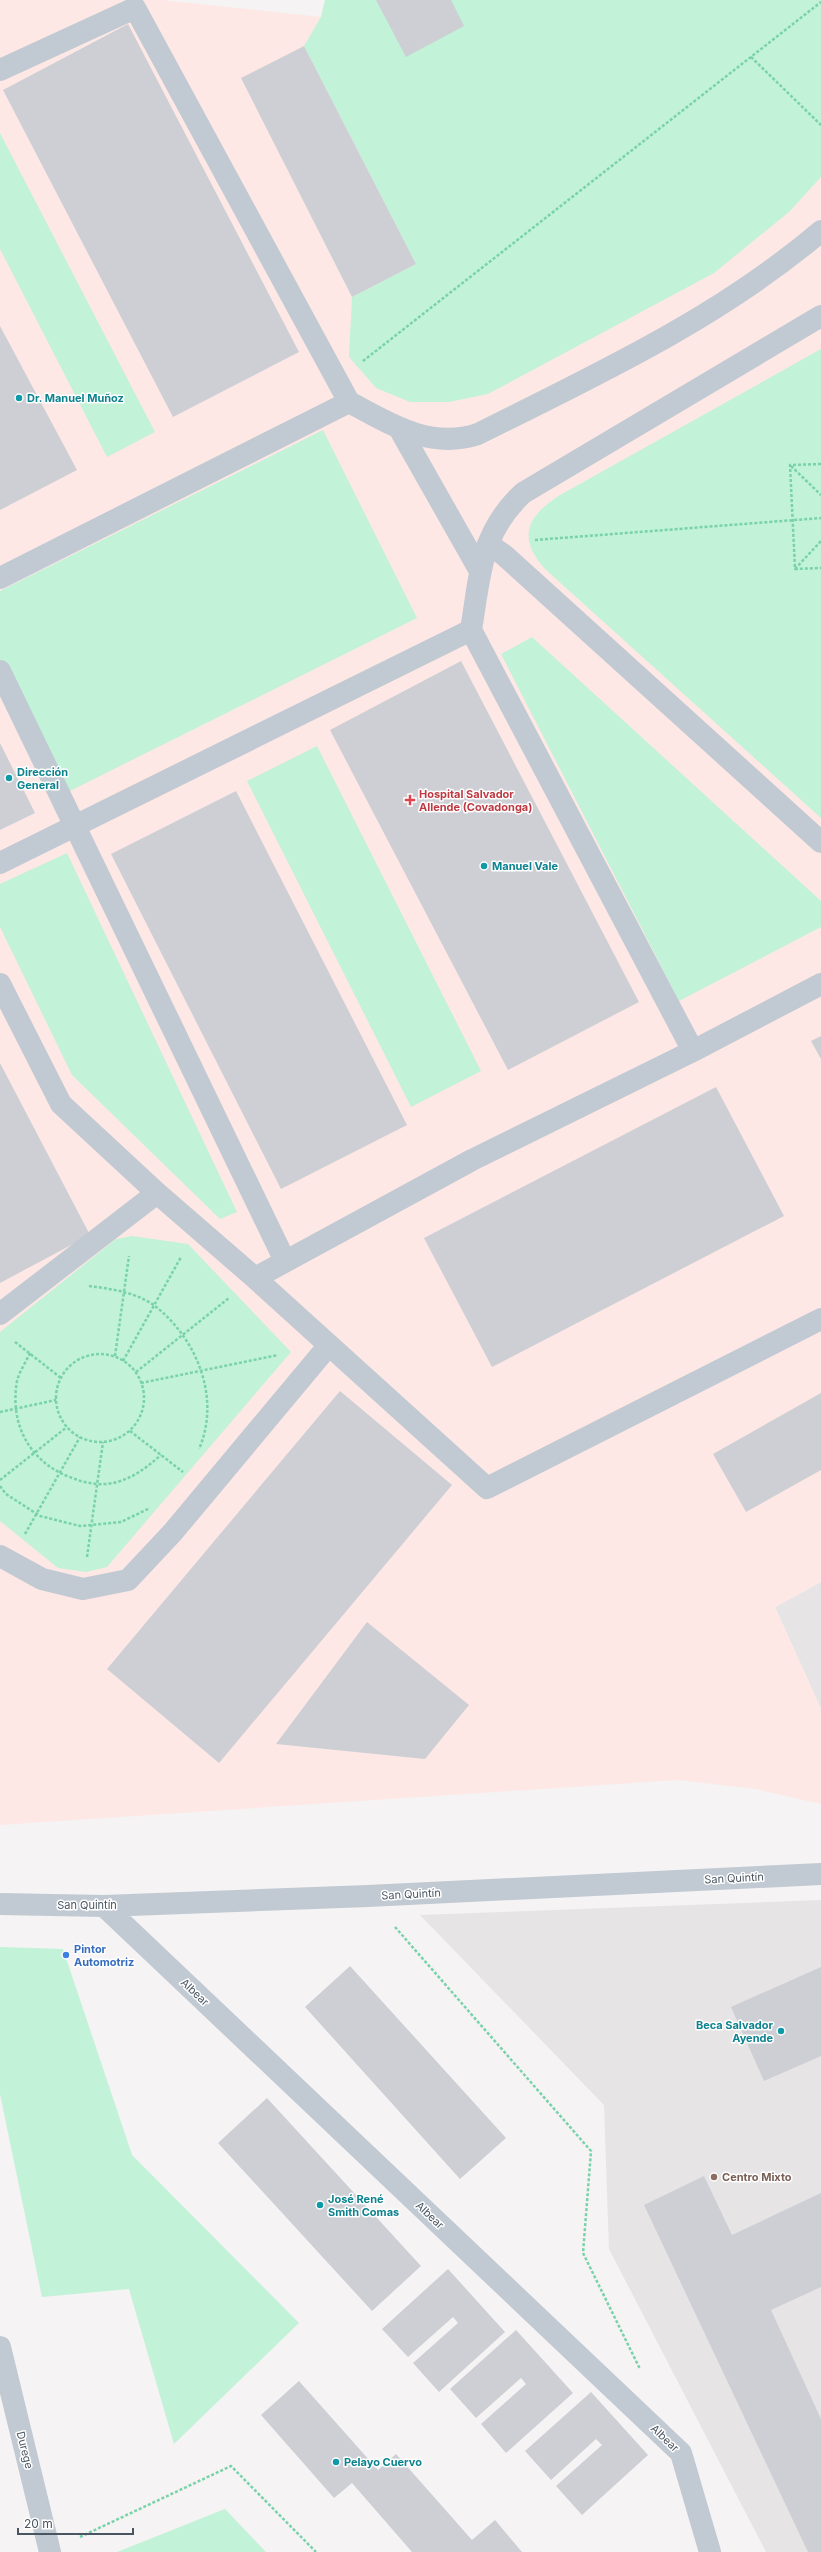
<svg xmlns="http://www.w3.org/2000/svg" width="821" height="2552" viewBox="0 0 821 2552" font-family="Inter,sans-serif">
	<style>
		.education { fill: #e6e4e5 }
		.medical { fill: #fde8e5 }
		.green { fill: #c2f2d7 }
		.building { fill: #cdcfd5 }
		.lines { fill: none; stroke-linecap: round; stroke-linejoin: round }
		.path { stroke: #78d2aa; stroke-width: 2.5; stroke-dasharray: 3 2; stroke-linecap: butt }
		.minor { stroke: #c1c9d2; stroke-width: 22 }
		.culture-dot { fill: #0f9aa8; stroke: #fff; stroke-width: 1.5 }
		.health-dot { fill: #e0444e; stroke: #fff; stroke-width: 1.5 }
		.shop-dot { fill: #3f7fe0; stroke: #fff; stroke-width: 1.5 }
		.education-dot { fill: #8d6e63; stroke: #fff; stroke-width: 1.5 }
		.labels { text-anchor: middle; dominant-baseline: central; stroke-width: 3; stroke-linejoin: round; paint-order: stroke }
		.culture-label { font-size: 11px; font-weight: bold; fill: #0d838f; stroke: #fff; text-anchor: start }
		.health-label { font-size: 11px; font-weight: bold; fill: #be3a42; stroke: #fff; text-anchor: start }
		.street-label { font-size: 11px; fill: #495561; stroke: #fff }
		.shop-label { font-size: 11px; font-weight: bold; fill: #366cbe; stroke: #fff; text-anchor: start }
		.education-label { font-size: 11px; font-weight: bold; fill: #785e54; stroke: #fff; text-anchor: start }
	</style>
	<rect width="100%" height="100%" fill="#f5f3f3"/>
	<path class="education" d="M821,1582V1709L775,1607Z
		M821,1900V2552H766L609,2249L604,2105L420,1915Z"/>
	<path class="medical" d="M0,0H162L321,17L325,0H821V1582L775,1607L821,1709V1804L756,1789L677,1780L0,1825Z"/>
	<path class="green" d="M325,0H821V177L789,212L714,273L488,394L449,402H410L376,388L349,357L352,297L416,264L304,46L321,17Z
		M0,133L155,432L107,457L0,249Z
		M821,349V818L545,569C516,536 528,516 560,495Z
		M323,430L417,618L66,793L0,660V591Z
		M532,637L821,901V927L679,1001L501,654Z
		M317,746L481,1071L411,1107L247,781Z
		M67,853L237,1212L220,1219L72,1075L0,927V884Z
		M132,1236L188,1244L291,1352L107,1567L86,1572L58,1568L0,1521V1332L116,1239Z
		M0,1947L63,1949L132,2155L299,2323L174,2444L129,2289L42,2297L0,2094Z
		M225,2509L266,2552H117Z"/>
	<path class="building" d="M376,0H451L464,26L406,57Z
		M128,24L299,352L173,417L3,90Z
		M304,46L416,264L352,297L241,78Z
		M0,326L77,470L0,510Z
		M461,661L639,1002L508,1070L330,730Z
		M0,743L35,813L0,830Z
		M236,791L407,1125L281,1189L111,854Z
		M821,1036V1059L811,1041Z
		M0,1063L90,1235L0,1283Z
		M716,1087L784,1216L492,1367L424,1238Z
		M340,1391L452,1485L219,1763L107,1669Z
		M821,1393V1470L746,1512L713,1454Z
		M367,1622L469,1705L425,1759L276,1744Z
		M350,1966L506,2138L460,2179L305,2007Z
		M821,1967V2056L764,2081L731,2007Z
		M267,2098L421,2266L372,2311L218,2143Z
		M704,2176L732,2235L821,2193V2287L771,2310L821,2419V2552H808L644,2205Z
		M448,2269L505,2332L439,2392L413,2363L458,2323L453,2317L408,2357L382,2329Z
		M516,2330L573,2393L506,2453L481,2424L526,2384L521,2378L476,2418L450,2389Z
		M299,2381L378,2470L396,2454L472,2540L495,2520L522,2552H412L352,2483L334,2498L261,2415Z
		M591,2392L648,2455L582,2515L556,2486L602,2445L596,2439L551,2480L525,2451Z"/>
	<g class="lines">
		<path class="path" d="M751,57L821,125
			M363,361L821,2
			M821,464L790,465L795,569L821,568
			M791,466L821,495
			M535,540L821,518
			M795,569L821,541
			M89,1286C111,1289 136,1292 155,1306C197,1339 221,1398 199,1449
			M15,1342L61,1378
			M30,1353C26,1362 19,1372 17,1381C9,1427 32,1465 75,1479C88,1484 104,1486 117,1482C135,1477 147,1467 161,1455
			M56 1398a44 44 0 1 1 88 0a44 44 0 1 1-88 0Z
			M115,1356L129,1256
			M123,1361L181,1257
			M136,1372L229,1298
			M141,1383L278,1355
			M0,1412L56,1400
			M130,1431L183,1472
			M0,1480L67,1427
			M0,1486L6,1494L40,1516L80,1526L121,1522L150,1508
			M25,1534L80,1437
			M87,1557L103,1442
			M395,1927L591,2151L583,2253L640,2369
			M80,2537L231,2466L316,2552"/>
		<path class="minor" d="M0,70L135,8L349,402C390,424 430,450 478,434C596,375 719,318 821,231
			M399,428L480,571
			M488,544L504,555L821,842
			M0,578L349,402
			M0,671L285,1261
			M0,863L471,630
			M0,984L61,1104L157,1193L255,1278L487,1488L821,1319
			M693,1051L471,630C480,576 480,533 523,493L821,316
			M255,1278L472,1160L693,1051L821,984
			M0,1314L157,1193
			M0,1556L42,1579L83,1589L128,1580L173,1532L329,1345
			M0,1904L104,1906L368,1896L821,1874
			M104,1906L681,2453L710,2552
			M0,2347L50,2552"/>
	</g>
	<g class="culture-dot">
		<circle cx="19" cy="398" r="4"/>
		<circle cx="9" cy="778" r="4"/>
		<circle cx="484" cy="866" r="4"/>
		<circle cx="781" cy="2031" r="4"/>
		<circle cx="320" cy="2205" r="4"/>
		<circle cx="336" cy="2462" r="4"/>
	</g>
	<path class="health-dot" d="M408 794h4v4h4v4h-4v4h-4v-4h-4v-4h4z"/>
	<circle class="shop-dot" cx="66" cy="1955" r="4"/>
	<circle class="education-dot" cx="714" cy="2177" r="4"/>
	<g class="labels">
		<g class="culture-label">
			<text x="27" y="398">Dr. Manuel Muñoz</text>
			<text x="17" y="772">Dirección<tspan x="17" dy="13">General</tspan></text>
			<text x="492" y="866">Manuel Vale</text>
			<text x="773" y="2025" text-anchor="end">Beca Salvador<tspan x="773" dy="13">Ayende</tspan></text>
			<text x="328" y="2199">José René<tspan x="328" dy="13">Smith Comas</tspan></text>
			<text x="344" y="2462">Pelayo Cuervo</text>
		</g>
		<g class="health-label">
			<text x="419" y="794">Hospital Salvador<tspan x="419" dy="13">Allende (Covadonga)</tspan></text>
		</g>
		<g class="street-label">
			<text transform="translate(734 1878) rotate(-3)">San Quintín</text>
			<text transform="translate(411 1894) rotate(-3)">San Quintín</text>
			<text x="87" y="1905">San Quintín</text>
			<text transform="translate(195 1992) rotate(43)">Albear</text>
			<text transform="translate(430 2215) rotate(43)">Albear</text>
			<text transform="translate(665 2438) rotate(44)">Albear</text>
			<text transform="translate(25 2450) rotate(76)">Durege</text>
		</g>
		<g class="shop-label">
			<text x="74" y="1949">Pintor<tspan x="74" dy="13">Automotriz</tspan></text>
		</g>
		<g class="education-label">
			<text x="722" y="2177">Centro Mixto</text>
		</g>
	</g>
	<path d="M18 2528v6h115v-6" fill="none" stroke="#495561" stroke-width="2"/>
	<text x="24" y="2528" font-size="12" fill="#495561" stroke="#ffffff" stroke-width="3" paint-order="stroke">20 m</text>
</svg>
